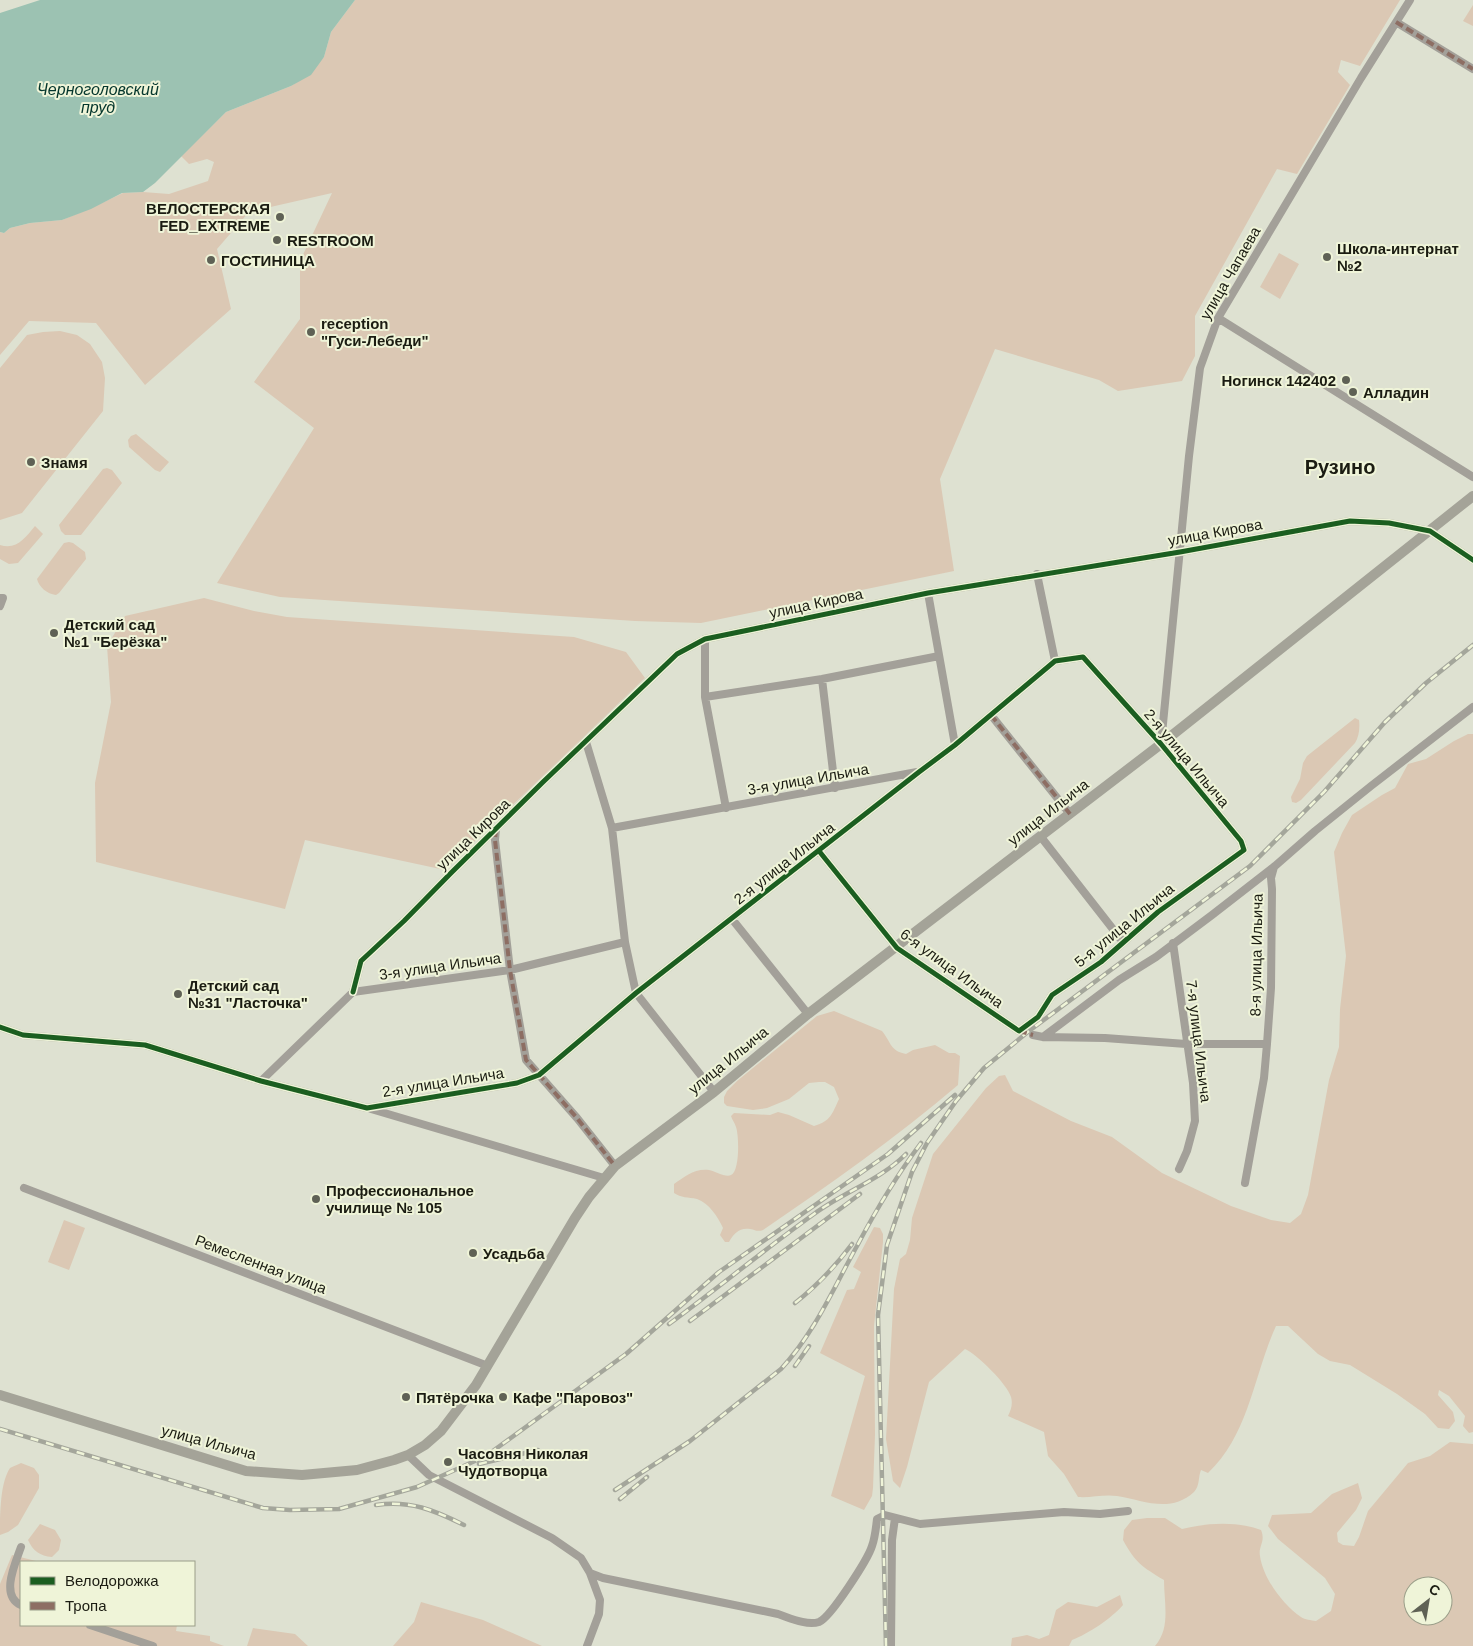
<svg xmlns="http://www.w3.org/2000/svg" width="1473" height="1646" viewBox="0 0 1473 1646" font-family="Helvetica,sans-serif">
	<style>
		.green { fill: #dbc8b4; fill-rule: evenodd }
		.water { fill: #9cc2b2 }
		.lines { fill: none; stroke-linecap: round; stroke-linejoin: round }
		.minor { stroke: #a3a099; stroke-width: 8 }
		.major { stroke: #a4a398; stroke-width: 10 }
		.rail-casing { stroke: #a4a69b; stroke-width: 4.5 }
		.rail { stroke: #eff4d8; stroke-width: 2.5; stroke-dasharray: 8; stroke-linecap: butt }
		.quiet { stroke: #8d6e63; stroke-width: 4; stroke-dasharray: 8 4; stroke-linecap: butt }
		.cycleway-casing { stroke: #eff4d8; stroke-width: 8 }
		.cycleway { stroke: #1b5e20; stroke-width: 5 }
		.poi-dot { fill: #5f6155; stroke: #eff4d8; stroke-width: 2 }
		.labels { text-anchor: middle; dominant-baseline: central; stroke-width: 4; stroke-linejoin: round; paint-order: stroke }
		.poi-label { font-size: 15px; font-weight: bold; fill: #1b1c12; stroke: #eff4d8; text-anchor: start }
		.street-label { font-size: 15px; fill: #1b1c12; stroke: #eff4d8 }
		.water-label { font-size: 16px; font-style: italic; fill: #04362c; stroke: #eff4d8 }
		.district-label { font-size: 20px; font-weight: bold; fill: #1b1c12; stroke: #eff4d8 }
	</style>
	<rect width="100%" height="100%" fill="#dee1d1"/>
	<path class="green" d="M355,0H1400L1360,66L1341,60L1338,72L1350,85L1297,174L1277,169L1195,316V356L1182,381L1118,391L1099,380L995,349L940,479L954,571L701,623L635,621L280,597L217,583L314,428L254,382L300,319V261L332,193L249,212L217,249L231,309L145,385L96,323L29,321L0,355V232L4,233L10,228L30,223L62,220L91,208L123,193L143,192L169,194L208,181L214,162L207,159L189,164L181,156L226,112L291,86L300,80L324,57L331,32Z
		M1473,5V26L1463,21Z
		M1279,253L1299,264L1280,299L1260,287Z
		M60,331L77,335L90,344L102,362L105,378L103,411L22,513L0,520V368L27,335L43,332Z
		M136,434L169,462L160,472L155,470L129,447L128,440L131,436Z
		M107,468L112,470L122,483L81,535H65L61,531L59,525L103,469Z
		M35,526L43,534L18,563L9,564L0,559V545C17,550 25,538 35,526Z
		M69,542L73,543L85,552L86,559L59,593L56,595C47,594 39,587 37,579L64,543Z
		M204,598L254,611L287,617L574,637L626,652L645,678L445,870L305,840L285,909L96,862L95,783L111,702L107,646L125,616Z
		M1355,718L1359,720C1360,728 1359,737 1355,743L1301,800L1296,803L1292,802L1291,797L1300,779L1303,763L1307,756Z
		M1468,734H1473V1432L1469,1433L1463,1426L1465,1416L1449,1396L1439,1390L1438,1395L1453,1412L1455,1421L1449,1429L1438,1428L1425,1414L1397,1394L1350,1365L1330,1361L1318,1354L1288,1326H1276C1254,1374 1249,1435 1208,1473L1201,1470C1198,1477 1200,1486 1194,1492C1170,1514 1143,1500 1117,1496C1104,1494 1091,1498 1078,1497L1064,1474L1048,1456L1044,1432L1008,1416C1011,1410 1013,1404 1011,1397C1008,1385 977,1354 965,1349L929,1382L907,1467L900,1488L893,1481L886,1439L894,1289L900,1259L906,1254L910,1240L912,1218L933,1154L986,1088L999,1076L1005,1075L1013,1091L1071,1121L1112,1137L1162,1173L1231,1206L1271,1220L1290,1223L1301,1214L1308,1195L1329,1080L1339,1047L1340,1009L1346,956L1334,852L1342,833L1352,815L1382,795L1395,788L1408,764L1426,759L1454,741Z
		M834,1011L882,1031C891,1042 890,1051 906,1054L913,1050L935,1045L949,1053H955L960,1056L958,1085C896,1138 830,1184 763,1230C757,1232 756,1230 750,1229C740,1227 733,1234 729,1242H725L720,1235L723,1228C718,1217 709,1203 697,1199C688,1197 681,1198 674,1193V1184C684,1177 695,1168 709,1170C715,1171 726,1178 731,1175C740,1171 739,1135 736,1127C735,1123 732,1120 731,1116L734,1113L770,1115L778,1112L789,1115L814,1126C831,1121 832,1114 839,1099L834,1087L825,1082H819L809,1083L789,1099L767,1108L753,1110L727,1106L724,1103V1097L727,1091L737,1081L817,1016Z
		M64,1220L85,1228L69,1270L48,1262Z
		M874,1227L880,1228L883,1234V1242L874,1326L875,1435L873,1488L872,1496L864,1510L831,1496L865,1376L820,1353L847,1290L854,1289L861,1272L853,1267Z
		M1450,1442L1473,1444V1646H1155C1171,1628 1164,1603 1164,1580C1142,1567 1135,1562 1123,1540L1124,1530L1132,1520L1147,1518H1165L1182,1529C1206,1523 1237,1521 1261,1530C1266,1542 1258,1546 1260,1556C1263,1578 1283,1605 1301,1617C1305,1620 1311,1620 1316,1621L1331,1611L1335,1594L1325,1578L1278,1539L1268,1526L1272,1515L1311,1513L1332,1494L1358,1483L1362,1498L1356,1510L1337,1533L1338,1542L1343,1545L1354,1546L1359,1537L1368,1511L1408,1463L1430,1456ZM1413,1586H1443V1616H1413Z
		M21,1463L34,1468L39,1475V1488L18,1525L8,1532L0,1535C0,1515 0,1483 10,1468C13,1466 18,1465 21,1463Z
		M40,1524L55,1530L61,1540L59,1550L52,1557C40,1556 33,1551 28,1540Z
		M12,1555L40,1562H21V1625H177L176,1631L210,1636V1641L224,1646H0V1584Z
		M1120,1595L1123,1605C1112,1618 1088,1634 1072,1640L1069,1646H1011L1012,1638L1027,1635L1039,1639L1049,1635L1056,1610L1068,1602L1097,1607Z
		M421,1602L483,1620L542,1646H393L414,1622Z
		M253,1628L295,1634L308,1646H247Z"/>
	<path class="water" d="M40,0H355L331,32L324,57L311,75L291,86L226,112L155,183L143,192L122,193L91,209L62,220L30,223L10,228L4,233L0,232V13Z"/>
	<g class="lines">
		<path class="minor" d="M1396,22L1473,69
			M1218,318L1473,477
			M1037,574L1055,661
			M928,593L955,745
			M0,598H3L0,606
			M705,639V697L726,808
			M822,679L835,788
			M705,697L822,679L939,656
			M991,715L1070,814
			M586,742L612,828L625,942L636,993L714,1092
			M1161,744L1189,456L1200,368L1218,318L1361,78L1410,0
			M612,828L917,772
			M496,829L495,840L510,970L526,1060L577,1118L615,1166
			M1041,837L1123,942
			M732,919L808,1014
			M1173,943L1193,1083L1195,1121L1187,1151L1179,1169
			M353,992L361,961L404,921L451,873L543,782L677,654L705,639L928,593L1180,552L1350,521L1389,523L1430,531L1473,560
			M0,1027L23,1035L145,1045L261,1081L367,1108L517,1083L539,1075L636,993L919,772L955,745L1055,661L1083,657L1161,744L1241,841L1244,850L1158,912L1101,962L1052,995L1038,1017L1019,1031L897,948L819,851
			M1033,1035L1043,1037L1105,1038L1186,1044H1267L1264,1078L1245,1183
			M1043,1037L1119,980L1156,957L1212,915L1275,866L1315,831L1371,786L1473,707
			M1267,1044L1271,988L1272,889L1271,878L1274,867
			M261,1081L353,992L510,970L625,942
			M371,1109L604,1178
			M24,1188L488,1366
			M408,1455L429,1475L552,1538L581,1558L590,1573L603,1578L778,1614C790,1618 807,1626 819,1622C831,1617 868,1559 872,1546C875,1538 876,1528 877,1519L885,1515L920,1524L1064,1512L1100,1514L1128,1511
			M21,1547C15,1564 0,1596 21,1605
			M90,1625L153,1646
			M587,1646L599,1614L600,1600L590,1573
			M891,1646L892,1540L895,1518"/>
		<path class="major" d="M0,1395L246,1471L302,1475L357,1470L394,1460L408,1455L425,1445L441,1431L476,1385L575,1218L589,1197L615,1166L714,1092L808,1014L1161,744L1473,496"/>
		<defs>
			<path id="rail" d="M795,1303C818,1285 834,1268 852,1244
				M690,1321L860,1194
				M669,1324C718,1288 765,1249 814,1214C844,1192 880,1180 906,1154
				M795,1366L809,1346
				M0,1429L263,1508L290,1510L339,1509L417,1487L486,1456L626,1354L719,1272L888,1154L955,1095
				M479,1464L538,1450
				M615,1490L690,1441L781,1369C815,1332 833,1289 857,1246C876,1210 897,1175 921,1143
				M620,1499L647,1477
				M376,1505C410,1500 434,1510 464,1525
				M886,1646L878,1315L887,1245L912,1172L927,1143L956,1101L984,1068L1029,1031L1250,866L1324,792L1385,722L1426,683L1473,645"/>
		</defs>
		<use href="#rail" class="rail-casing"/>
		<use href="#rail" class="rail"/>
		<path class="quiet" d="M1396,22L1473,69
			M991,715L1070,814
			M496,829L495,840L510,970L526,1060L577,1118L615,1166
			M1019,1031L1033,1035"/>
		<defs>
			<path id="cycleway" d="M353,992L361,961L404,921L451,873L543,782L677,654L705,639L928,593L1180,552L1350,521L1389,523L1430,531L1473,560
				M0,1027L23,1035L145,1045L261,1081L367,1108L517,1083L539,1075L636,993L919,772L955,745L1055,661L1083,657L1161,744L1241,841L1244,850L1158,912L1101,962L1052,995L1038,1017L1019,1031L897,948L819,851"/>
		</defs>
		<use href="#cycleway" class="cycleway-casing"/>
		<use href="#cycleway" class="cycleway"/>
	</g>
	<g class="poi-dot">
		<circle cx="280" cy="217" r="5"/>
		<circle cx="277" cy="240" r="5"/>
		<circle cx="1327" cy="257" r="5"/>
		<circle cx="211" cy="260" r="5"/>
		<circle cx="311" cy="332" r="5"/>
		<circle cx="1346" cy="380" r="5"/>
		<circle cx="1353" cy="392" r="5"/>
		<circle cx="31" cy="462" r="5"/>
		<circle cx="54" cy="633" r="5"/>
		<circle cx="178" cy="994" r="5"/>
		<circle cx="316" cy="1199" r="5"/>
		<circle cx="473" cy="1253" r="5"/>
		<circle cx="406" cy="1397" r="5"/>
		<circle cx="503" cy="1397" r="5"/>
		<circle cx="448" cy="1462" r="5"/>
	</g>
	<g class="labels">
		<g class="poi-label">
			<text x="270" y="208" text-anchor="end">ВЕЛОСТЕРСКАЯ<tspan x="270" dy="17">FED_EXTREME</tspan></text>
			<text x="287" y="240">RESTROOM</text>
			<text x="1337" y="248">Школа-интернат<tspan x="1337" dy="17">№2</tspan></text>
			<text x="221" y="260">ГОСТИНИЦА</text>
			<text x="321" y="323">reception<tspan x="321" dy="17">"Гуси-Лебеди"</tspan></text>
			<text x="1336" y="380" text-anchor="end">Ногинск 142402</text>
			<text x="1363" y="392">Алладин</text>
			<text x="41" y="462">Знамя</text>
			<text x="64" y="624">Детский сад<tspan x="64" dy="17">№1 "Берёзка"</tspan></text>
			<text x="188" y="985">Детский сад<tspan x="188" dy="17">№31 "Ласточка"</tspan></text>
			<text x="326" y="1190">Профессиональное<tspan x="326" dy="17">училище № 105</tspan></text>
			<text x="483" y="1253">Усадьба</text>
			<text x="416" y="1397">Пятёрочка</text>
			<text x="513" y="1397">Кафе "Паровоз"</text>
			<text x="458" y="1453">Часовня Николая<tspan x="458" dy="17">Чудотворца</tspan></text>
		</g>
		<g class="street-label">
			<text transform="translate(1230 273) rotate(-60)">улица Чапаева</text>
			<text transform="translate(1215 532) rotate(-10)">улица Кирова</text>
			<text transform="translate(816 603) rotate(-12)">улица Кирова</text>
			<text transform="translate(1187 758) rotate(50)">2-я улица Ильича</text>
			<text transform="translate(808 779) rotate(-10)">3-я улица Ильича</text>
			<text transform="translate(1048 812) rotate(-38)">улица Ильича</text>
			<text transform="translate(473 834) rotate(-44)">улица Кирова</text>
			<text transform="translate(784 863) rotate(-38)">2-я улица Ильича</text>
			<text transform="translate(1124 925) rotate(-39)">5-я улица Ильича</text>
			<text transform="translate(1256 955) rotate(-89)">8-я улица Ильича</text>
			<text transform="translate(440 966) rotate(-8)">3-я улица Ильича</text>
			<text transform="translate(952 968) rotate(36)">6-я улица Ильича</text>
			<text transform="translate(1199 1041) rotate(83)">7-я улица Ильича</text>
			<text transform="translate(728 1060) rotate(-39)">улица Ильича</text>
			<text transform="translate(443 1082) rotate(-9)">2-я улица Ильича</text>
			<text transform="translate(261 1264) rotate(21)">Ремесленная улица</text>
			<text transform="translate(209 1442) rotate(15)">улица Ильича</text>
		</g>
		<g class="water-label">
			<text x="98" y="89">Черноголовский<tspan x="98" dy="18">пруд</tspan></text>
		</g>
		<g class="district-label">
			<text x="1340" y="467">Рузино</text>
		</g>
	</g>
	<rect x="20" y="1561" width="175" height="65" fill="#eff4d8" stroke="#9a9e89"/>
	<rect x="30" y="1577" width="25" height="8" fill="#1b5e20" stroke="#9a9e89"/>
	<text x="65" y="1586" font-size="15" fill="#1b1c12">Велодорожка</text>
	<rect x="30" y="1602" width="25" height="8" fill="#8d6e63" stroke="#9a9e89"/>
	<text x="65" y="1611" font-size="15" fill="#1b1c12">Тропа</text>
	<g transform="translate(1428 1601) rotate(31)"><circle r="24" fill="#eff4d8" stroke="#9a9e89"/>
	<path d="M0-4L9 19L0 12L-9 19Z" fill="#5f6155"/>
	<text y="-8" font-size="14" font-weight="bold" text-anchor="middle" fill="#1b1c12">С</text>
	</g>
</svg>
